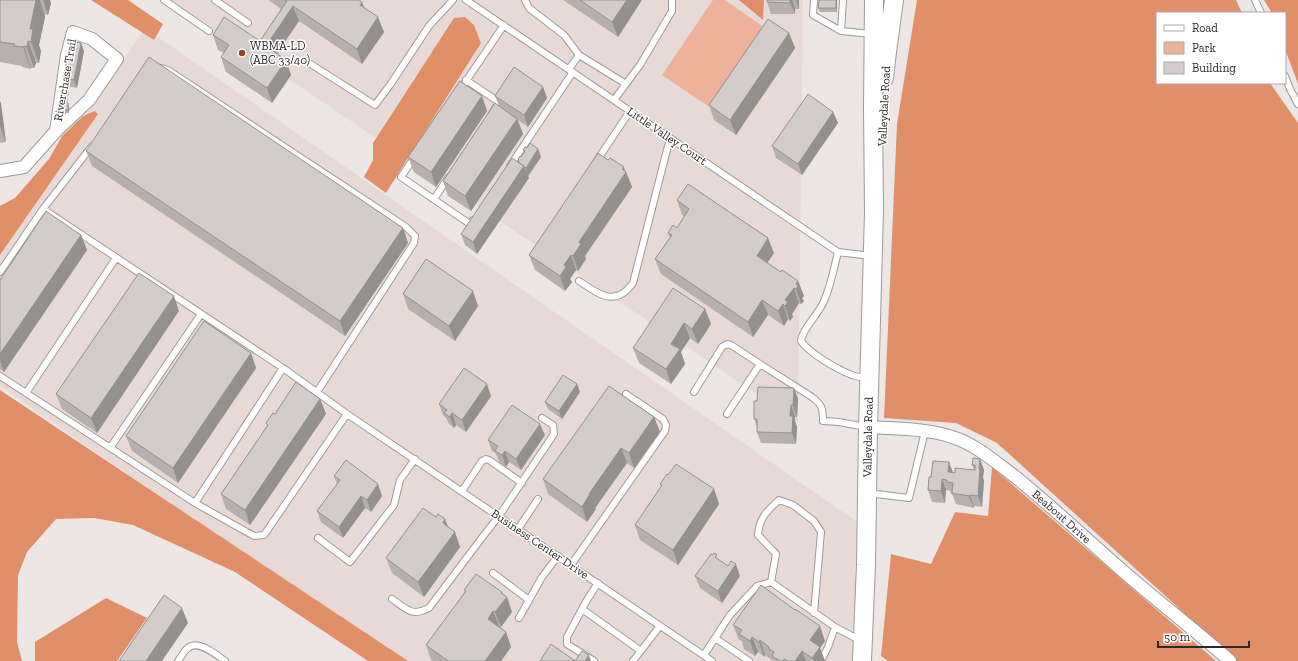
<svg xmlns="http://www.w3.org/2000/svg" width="1298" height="661" viewBox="0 0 1298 661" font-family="'Zilla Slab',serif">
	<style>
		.built { fill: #e7dad6 }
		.green { fill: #ecb39a }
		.forest { fill: #e18f69 }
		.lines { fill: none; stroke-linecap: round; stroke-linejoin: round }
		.lane-casing { stroke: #9e9a98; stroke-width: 8 }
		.street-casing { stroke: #9e9a98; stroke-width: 14 }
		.secondary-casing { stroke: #9e9a98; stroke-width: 20 }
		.lane { stroke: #fff; stroke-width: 6 }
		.street { stroke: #fff; stroke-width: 12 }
		.secondary { stroke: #fff; stroke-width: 18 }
		.wall { fill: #b5b0af }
		.shaded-wall { fill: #93908e }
		.building { fill: #d2cdcb; stroke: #93908e }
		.poi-dot { fill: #8d4623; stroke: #fff; stroke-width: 1.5 }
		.labels { text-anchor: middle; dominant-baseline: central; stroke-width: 3; stroke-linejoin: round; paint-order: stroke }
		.poi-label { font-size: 12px; fill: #2d2b2a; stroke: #fff; text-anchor: start }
		.street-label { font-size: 12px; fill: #2d2b2a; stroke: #fff }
	</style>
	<rect width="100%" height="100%" fill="#ece7e5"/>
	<path class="built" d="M171,0H803L798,422Z
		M145,28L866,528L865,661H382L191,518L0,386V243Z"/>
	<path class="green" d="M713,0H725L771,32L717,112L662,75Z"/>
	<path class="forest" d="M91,0H128L163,24L154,40Z
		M739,0H764L763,20Z
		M917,0H1236L1242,13H1157V83H1270L1298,123V661H1237L997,443L956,423L884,418L897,124Z
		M1264,0H1298V84L1285,49V13H1272Z
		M465,17L474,25L481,43L386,193L364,177L373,160V143L454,18Z
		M95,111L98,114L0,255V206L15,198L49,159L62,136L83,116Z
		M0,390L408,661H368L235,572L133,525L94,518L56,519L27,552L18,575L17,642L22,661H0Z
		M992,467L1216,661H888L881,656L891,554L931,564L955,512L988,516Z
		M106,598L147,618L117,661H35V642Z"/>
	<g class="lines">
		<defs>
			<path id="lane" d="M164,0L209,31
				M215,0L248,23
				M466,0L838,252L871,256
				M525,0L529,8L564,35L579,55L569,69
				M814,0L813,15L841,31L872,34
				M1255,0L1261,13
				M841,31L843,0
				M579,55L626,84
				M309,63L375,105L390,85L429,26L453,0
				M161,68L168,70L406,227L415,236L414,243L317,392
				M1285,76L1290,89L1298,104
				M466,80L499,102L493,112
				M460,90L504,25
				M614,100L640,65L672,11V0
				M414,158L401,177L470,224L473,220
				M598,159L630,111
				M510,166L573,72
				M434,199L448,178
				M43,209L92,146
				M838,252C834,268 831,285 824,301C819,314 802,329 801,341C809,353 838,370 852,375C856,377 862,377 867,378
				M0,272L43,209L283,368L347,414L712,661
				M579,281C599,294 615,308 633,283L670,138
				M0,376L195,503L254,536L264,535L347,414
				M694,392L722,347L727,344L731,345L760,364L812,397C822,405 823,408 823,421L839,422L866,427
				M26,393L116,258
				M727,414L760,364
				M110,448L201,314
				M462,491L482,461L486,459L489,460L522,483
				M868,493L909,498L925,431
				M195,503L283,368
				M518,529L538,499
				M318,538L350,562L394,505L400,480L415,459
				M571,565L665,431L666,425L663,419L626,394
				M493,573L529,600
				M771,582L776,554L758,535C759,518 767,511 779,500L793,505L814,521L821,532L814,613
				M392,599C407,609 411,617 429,608L484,535L499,516L554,434L553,425L542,418
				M582,609L641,651
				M519,618L542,577L558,556
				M715,638L749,661
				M704,655L730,615L757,586L771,582L835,627L861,641
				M822,659L828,647L835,627
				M178,661C181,657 184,651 188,648C198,639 217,655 225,661
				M594,661L567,644V637L587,600L598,583
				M633,661L660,626"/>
			<g id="street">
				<path d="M73,32L92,39L117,59L89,100L56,131L67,55Z"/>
				<path d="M0,171L24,167L56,131"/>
				<path id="s1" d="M868,427C895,429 926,428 952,437C975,444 994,461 1013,475C1049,504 1082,535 1116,565C1153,598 1193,628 1230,661"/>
			</g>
			<g id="secondary">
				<path d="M884,78L887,52L894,0"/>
				<path id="s2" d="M862,661L866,565L868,427L874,212L873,108L874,0"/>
			</g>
		</defs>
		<use href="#lane" class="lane-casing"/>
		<use href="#street" class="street-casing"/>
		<use href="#secondary" class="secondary-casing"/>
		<use href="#lane" class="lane"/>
		<use href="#street" class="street"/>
		<use href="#secondary" class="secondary"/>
	</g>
	<path class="wall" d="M0,0H50L51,3L48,15L45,14V17L39,45L41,51L39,63H36L34,68H31V69L22,67V66L0,62Z
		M268,0H359L364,8L384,32L362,64L299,21L277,54L291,75L272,103L226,72L221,57L224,53L218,50L213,35L260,41L281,9Z
		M563,0H642L618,37Z
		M767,0H799V9H795V14H771L767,2Z
		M837,0V12H820L818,8Z
		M789,33L795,48L736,135L714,120L709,105Z
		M81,43L84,51L77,88L66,86L63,78Z
		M543,87L547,98L528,127L518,120L523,134L471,211L448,196L443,181L499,106L495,96Z
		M482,96L487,111L436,187L414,172L408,157Z
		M0,101L6,142L0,143Z
		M69,107V113H64L62,109Z
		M833,112L838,123L802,175L776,158L772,146Z
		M527,148L538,149L541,157L528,176V175L529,178L477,254L465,245L461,234L518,162L519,161L518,159L521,157L524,153L523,150Z
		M86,151L403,228L408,243L345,336L92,166Z
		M625,172H626L632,187L585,256L586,259L578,271L576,270L570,279L572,282L565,291L535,270L529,255Z
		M677,200L774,253L767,263L781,272L798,281L804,296L802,298L804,301L801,304L799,303L792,314L793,317L790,321L788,319L784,326L768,315L753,337L661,274L655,259L670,238L668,233L677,228L684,216L682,215Z
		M81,235L87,250L4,372L0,369V280Z
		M403,294L478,306L455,341L408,309Z
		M705,309L711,324L698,344L690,338L681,352L685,364L671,384L639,363L633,348Z
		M179,311L97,433L62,409L56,394Z
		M251,353L256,368L178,483L132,451L126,436Z
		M577,384L580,392L562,419L548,409L545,402Z
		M794,388L798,399L797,417H795V421L797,427L796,444L761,443L757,432V427L754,419L757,401Z
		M491,396L466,432L456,425L454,428L449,424L446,418L443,415L439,404Z
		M320,399L326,414L250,525L226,509L221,494L267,426L266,423L275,414Z
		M654,417L660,432L634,468L627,463L595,508L596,509L587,522L548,494L543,479Z
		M545,435L521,470L509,462L506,467L499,462L496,454L492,451L488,440Z
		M980,459L984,470L983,478L984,481L982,507L974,506V508L956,504L952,494H951L950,491L946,490L945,503L932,502L928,490L931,477L949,462L953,472L974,469L972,465Z
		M334,476L382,496L371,512L365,508L343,538L321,522L317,511L337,484Z
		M660,484L714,489L719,504L678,565L640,540L635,525L661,486Z
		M436,517L445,519L448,526L460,547L424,597L392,573L386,558Z
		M718,559L740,576L722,603L700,588L695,576Z
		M464,590L502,592L512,612L501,627L499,626L506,632L511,647L501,661H433L431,660L426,645L465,592Z
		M733,625L825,641L820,648L825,661H773L765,655L764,657L758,652L755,656L744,649L742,641L739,640Z"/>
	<path class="shaded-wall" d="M36,0H40L45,17L39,45L41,51L39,63L31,42L30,29Z
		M43,0H50L51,3L48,15Z
		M627,0H642L618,37L612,22Z
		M790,0H792L795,9V14L790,3Z
		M796,0H799V9Z
		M836,0H837V12L836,8Z
		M362,2L368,17L360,5Z
		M293,6L299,21L271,61L266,46Z
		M378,17L384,32L362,64L357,49Z
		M789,33L795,48L736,135L730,120Z
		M28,41L36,63L34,68L27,47Z
		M81,43L84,51L77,88L74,80Z
		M24,46L31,68V69L23,47Z
		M286,60L291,75L272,103L267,88Z
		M543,87L547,98L528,127L524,115Z
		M482,96L487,111L436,187L431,172Z
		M0,101L1,103L6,142L0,126Z
		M68,103L69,107V113L68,110Z
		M833,112L838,123L802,175L798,164Z
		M517,119L523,134L471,211L465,196Z
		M538,149L541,157L528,176L526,168Z
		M524,166L529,178L477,254L473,242Z
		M624,167L626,173V172L632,187L585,256L586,259L578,271L573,256L579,242Z
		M403,228L408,243L345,336L340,321Z
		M81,235L87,250L4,372L0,361V354Z
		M768,238L774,253L762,271L757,256Z
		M571,255L576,270L570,279L572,282L565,291L560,276L564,265Z
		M798,281L804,296L802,298L804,301L801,304L796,289V284Z
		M794,288L799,303L792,314L793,317L790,321L785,306V300Z
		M473,291L478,306L455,341L449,326Z
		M174,296L179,311L97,433L91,418Z
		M762,300L768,315L753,337L748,322Z
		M783,304L788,319L784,326L778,311Z
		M705,309L711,324L698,344L692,329Z
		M684,323L690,338L681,352L685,364L671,384L666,369L671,344Z
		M251,353L256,368L178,483L173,468Z
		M487,384L491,396L466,432L462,420Z
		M577,384L580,392L562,419L559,411Z
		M794,388L798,399L797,417L793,405Z
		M320,399L326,414L250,525L245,510Z
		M791,405L795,417V421L797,427L796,444L792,433L790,416Z
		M452,413L456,425L454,428L450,417Z
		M654,417L660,432L634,468L629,453Z
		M540,424L545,435L521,470L516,459Z
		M621,448L627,463L595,508L596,509L587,522L582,507L589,494Z
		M505,451L509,462L506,467L502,455Z
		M980,459L984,470L983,477L984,481L982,507L978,496Z
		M949,462L953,473L948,472Z
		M942,479L946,490L945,503L941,491Z
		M378,484L382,496L371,512L367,500Z
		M714,489L719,504L678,565L673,550Z
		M970,495L974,506V508L969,496Z
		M361,496L365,508L343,538L339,527Z
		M445,519L450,534L443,523Z
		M455,532L460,547L424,597L418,582Z
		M736,564L740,576L722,603L718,591Z
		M502,592L505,600L507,597L512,612L501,627L495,612Z
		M182,608L188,623L162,661H146Z
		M493,611L499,626L493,633L488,619Z
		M820,626L825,641L820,648L825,661H814L812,658L810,640Z
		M506,632L511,647L501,661H485Z
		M752,637L758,652L755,656L750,641Z
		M760,640L765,655L764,657L759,642Z
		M802,651L806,661H795Z
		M589,655L591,661H585Z"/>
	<path class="building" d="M0,0H36L30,29H33L31,42L28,41L27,47L24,46L23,47L14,46L15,44L0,42Z
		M284,0H359L362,2L360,5L378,17L357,49L293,6L266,46L286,60L267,88L221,57L229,45L213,35L224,17L260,41L287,1Z
		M580,0H627L612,22Z
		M767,0H790V3L767,2Z
		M819,0H836V8H818Z
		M768,19L789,33L730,120L709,105Z
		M71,41L81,43L74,80L63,78Z
		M149,57L403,228L340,321L86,151Z
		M514,67L543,87L524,115L495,96Z
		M460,81L482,96L431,172L408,157Z
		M808,94L833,112L798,164L772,146Z
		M62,103H68V110L62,109Z
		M495,103L517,119L465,196L443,181Z
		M530,143L538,149L526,168L524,167V166L518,162L519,160L518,159L520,156L521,157L525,151L523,150L525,147L527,148Z
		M598,153L608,160L610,158L624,167L622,169L626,172L579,242L581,244L573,256L571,255L564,265L566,267L560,276L529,255Z
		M512,158L524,166L473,242L461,234Z
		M688,184L768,238L757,256L781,272L782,270L798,281L796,284L798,286L796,289L794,288L785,300L788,302L785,306L783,304L778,311L762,300L748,322L655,259L672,235L668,233L673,225L677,228L689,209L677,200Z
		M46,211L81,235L0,354V280Z
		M426,259L473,291L449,326L403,294Z
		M139,273L174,296L91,418L56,394Z
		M673,288L705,309L692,329L684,323L671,344L680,349L666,369L633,348Z
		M204,321L251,353L173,468L126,436Z
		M464,368L487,384L462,420L452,413L450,417L444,413L447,410L439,404Z
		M563,375L577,384L559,411L545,402Z
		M296,382L320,399L245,510L221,494L268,425L266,423L273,413L275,414Z
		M609,386L654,417L629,453L621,448L589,494H590L582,507L543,479Z
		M758,387L794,388L793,405H791L790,416H793L792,433L757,432V419H754V401H757Z
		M512,405L540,424L516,459L505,451L502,455L495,451L498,446L488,440Z
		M973,458L980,459L979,469H980L978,496L970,495L969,496L952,493L953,483L947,482V480L942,479L941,491L928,490L929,477H931L933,461L949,462L948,472L955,473V468L975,470V465H972Z
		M346,460L378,484L367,500L361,496L339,527L317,511L340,480L334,476Z
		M676,464L714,489L673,550L635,525L662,485L660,484L667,474L668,475Z
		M423,508L436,517L438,514L445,519L443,523L455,532L418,582L386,558Z
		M714,553L717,555L715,557L728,566L731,561L736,564L718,591L695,576L711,554L713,555Z
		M476,574L502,592L501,593L507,597L495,612L493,611L488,619L506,632L485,661H448L426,645L466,591L464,590Z
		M761,585L795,610V609L820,626L810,640L820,647L812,658L802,651L795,661H788L784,659L783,661H780L772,656L774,652L768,648L769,647L760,640L759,642L752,637L750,641L739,634L742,630L733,625Z
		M164,595L182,608L146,661H119Z
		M551,644L575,661L582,651L589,655L585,661H540Z"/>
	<circle class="poi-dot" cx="242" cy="53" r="4"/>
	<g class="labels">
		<g class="poi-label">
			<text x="250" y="46">WBMA-LD<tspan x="250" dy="14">(ABC 33/40)</tspan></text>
		</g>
		<g class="street-label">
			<text transform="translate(65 80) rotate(-80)">Riverchase Trail</text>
			<text transform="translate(884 106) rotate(-87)">Valleydale Road</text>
			<text transform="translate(667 136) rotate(34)">Little Valley Court</text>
			<text stroke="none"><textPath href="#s2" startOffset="224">Valleydale Road</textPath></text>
			<text stroke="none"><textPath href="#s1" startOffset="221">Beabout Drive</textPath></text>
			<text transform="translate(540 544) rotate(34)">Business Center Drive</text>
		</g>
	</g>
	<rect x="1156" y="12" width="130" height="72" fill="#ffffff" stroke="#abaaaa"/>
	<rect x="1164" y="25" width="20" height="6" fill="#ffffff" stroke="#abaaaa"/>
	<text x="1192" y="32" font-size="12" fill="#2d2b2a">Road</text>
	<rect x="1164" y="42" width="20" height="12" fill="#ecb39a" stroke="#abaaaa"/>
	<text x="1192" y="52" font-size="12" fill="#2d2b2a">Park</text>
	<rect x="1164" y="62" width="20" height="12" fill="#d2cdcb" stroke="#abaaaa"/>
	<text x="1192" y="72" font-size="12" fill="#2d2b2a">Building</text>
	<path d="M1158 641v6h91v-6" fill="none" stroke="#2d2b2a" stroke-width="2"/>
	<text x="1164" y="641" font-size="12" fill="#2d2b2a" stroke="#ffffff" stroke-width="3" paint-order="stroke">50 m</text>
</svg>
